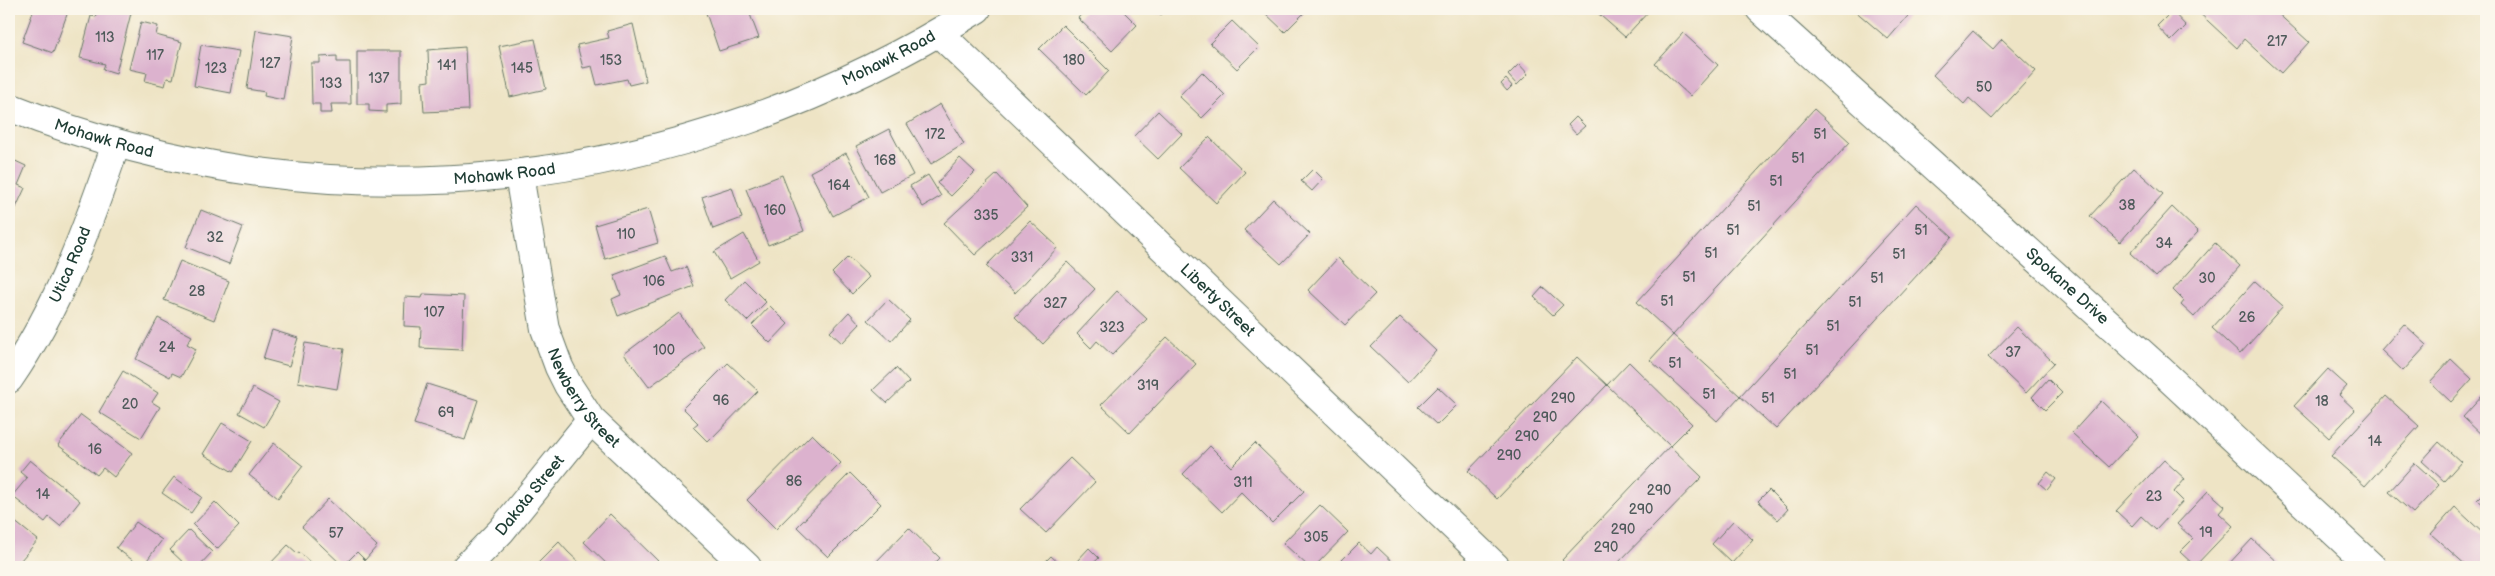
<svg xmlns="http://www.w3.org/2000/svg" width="2495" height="576" viewBox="0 0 2495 576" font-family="'Balsamiq Sans',sans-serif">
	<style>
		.building { fill: #dcb2ce }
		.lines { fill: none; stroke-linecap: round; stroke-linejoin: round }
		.minor-casing { stroke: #677767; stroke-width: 30 }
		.minor { stroke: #fff; stroke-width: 28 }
		.labels { text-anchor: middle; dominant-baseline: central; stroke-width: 4.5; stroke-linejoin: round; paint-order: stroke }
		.number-label { font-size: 14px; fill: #4e5a5a }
		.street-label { font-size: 16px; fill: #1f3d34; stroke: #fbf7ec }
	</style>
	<rect width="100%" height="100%" fill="#fbf7ec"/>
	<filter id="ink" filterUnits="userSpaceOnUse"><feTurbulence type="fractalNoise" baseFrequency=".02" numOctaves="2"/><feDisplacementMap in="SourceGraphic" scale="10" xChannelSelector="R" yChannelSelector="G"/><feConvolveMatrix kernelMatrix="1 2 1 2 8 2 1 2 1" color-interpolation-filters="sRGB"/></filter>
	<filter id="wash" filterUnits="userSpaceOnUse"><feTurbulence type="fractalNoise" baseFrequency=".0096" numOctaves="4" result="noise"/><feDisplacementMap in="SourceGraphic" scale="20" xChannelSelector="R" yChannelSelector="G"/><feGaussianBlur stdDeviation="1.12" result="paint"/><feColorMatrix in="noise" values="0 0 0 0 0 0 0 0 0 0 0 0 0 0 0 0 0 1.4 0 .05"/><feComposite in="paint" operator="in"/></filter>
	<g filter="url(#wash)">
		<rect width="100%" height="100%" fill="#eee4c5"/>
		<g id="blocks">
			<path class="building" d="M34,9H69L53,53L22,42Z
				M98,9H132L116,73L103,69L105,64L80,58L91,16L96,17Z
				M710,9H748L759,38L719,51L705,10Z
				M1086,9H1121L1137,25L1112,51L1078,18Z
				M1155,9H1167L1161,15Z
				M1267,9H1308L1285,32L1264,12Z
				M1593,9H1651L1625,37Z
				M1853,9H1914L1888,39Z
				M2195,9H2273L2309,42L2281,73L2244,39L2237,48Z
				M2172,11L2186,26L2171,41L2157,26Z
				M1232,21L1259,47L1237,69L1210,43Z
				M141,22L158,26L156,35L182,42L173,79L167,78L165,86L145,81L147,73L129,69Z
				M633,24L646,81L629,85L627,79L597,85L592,66L583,68L577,45L609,38L607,31Z
				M1063,25L1109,71L1086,95L1039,49Z
				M256,30L293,36L283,100L264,96L265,92L247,89Z
				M1973,31L1993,49L2002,39L2036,71L1992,119L1969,98L1964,104L1933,75Z
				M1683,33L1718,65L1690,96L1655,64Z
				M535,39L546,89L510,97L499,46Z
				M201,45L239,51L231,93L194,86Z
				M465,47L468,110L424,112L422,82L429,81L428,50Z
				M357,51H401V104L386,105V112L369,111V104H357Z
				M337,56V62H350L351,104H331L332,113H320V104H312L311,63H320V57Z
				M1519,64L1528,74L1517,85L1508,75Z
				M1202,72L1225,95L1202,118L1179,96Z
				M1506,79L1512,86L1507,91L1501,84Z
				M940,104L964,144L931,164L907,124Z
				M1814,109L1850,142L1673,335L1637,302Z
				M1158,111L1182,134L1158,159L1134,136Z
				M1576,117L1585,126L1576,134L1568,125Z
				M889,129L913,175L880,192L856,146Z
				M1209,137L1245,172L1216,203L1179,168Z
				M846,153L869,197L833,216L810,172Z
				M9,158L26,166L18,185L25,188L14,212L9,209Z
				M960,158L975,172L951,196L937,183Z
				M2134,168L2163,194L2120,242L2090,216Z
				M1313,169L1323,179L1312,191L1301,181Z
				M997,174L1027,207L975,255L944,223Z
				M782,175L804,231L768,245L746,189Z
				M928,175L941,196L923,207L910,186Z
				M732,187L742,218L713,229L702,197Z
				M1273,199L1310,234L1281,264L1244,230Z
				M1916,204L1952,237L1776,429L1740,396Z
				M2172,207L2198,232L2156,277L2130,253Z
				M648,209L658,243L605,259L595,225Z
				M201,210L243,227L229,264L186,247Z
				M1030,221L1058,247L1015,293L986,266Z
				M744,234L759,261L730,278L714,252Z
				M2215,243L2240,266L2194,317L2181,305L2184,301L2173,290Z
				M665,256L672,272L686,267L694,286L618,316L612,299L621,295L614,275Z
				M848,257L869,277L852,294L832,273Z
				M1338,258L1375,294L1345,325L1308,290Z
				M180,261L229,281L214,320L164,300Z
				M1067,262L1095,289L1043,344L1015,317Z
				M744,280L766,302L747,321L725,300Z
				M2255,281L2283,306L2240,354L2212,328Z
				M1543,287L1563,305L1553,315L1534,297Z
				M1117,291L1147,319L1112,355L1097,341L1091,348L1077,334Z
				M423,294L464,296L462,350L420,348L421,327L404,326L405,297L422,298Z
				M888,299L910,320L891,341L868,320Z
				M770,306L788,324L770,343L752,325Z
				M849,312L860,324L842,343L830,332Z
				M679,313L704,347L649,387L624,354Z
				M1400,317L1436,351L1408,382L1371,347Z
				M158,318L192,336L187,344L196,349L181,377L172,373L170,377L136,359Z
				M2404,324L2427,345L2403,371L2381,350Z
				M2017,327L2054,363L2026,393L1988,357Z
				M272,330L298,338L289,366L263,359Z
				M1673,335L1740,396L1717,421L1650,360Z
				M1167,337L1196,364L1130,433L1101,405Z
				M305,343L344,349L337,389L298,382Z
				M1577,357L1607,385L1629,362L1692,424L1670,446L1702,477L1614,567H1569L1562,560L1670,446L1607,385L1497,499L1468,471Z
				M2451,359L2472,379L2451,402L2430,382Z
				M728,363L758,391L708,442L693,427L698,423L683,408Z
				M896,368L909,382L887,403L873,390Z
				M2328,369L2347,386L2339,395L2355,410L2329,438L2294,406Z
				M123,371L158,393L152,402L160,407L141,438L99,412Z
				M2048,379L2062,393L2045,410L2032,397Z
				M427,384L478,400L465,440L414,424Z
				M1438,387L1457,405L1437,425L1418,407Z
				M253,388L279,402L264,427L239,413Z
				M2484,394L2486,397V439L2463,417Z
				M2386,396L2419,426L2365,486L2331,456Z
				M2101,401L2138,436L2109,467L2072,433Z
				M81,415L132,453L114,477L103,468L97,475L58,445Z
				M222,423L252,441L233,472L203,454Z
				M812,434L841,463L776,529L747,500Z
				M2439,442L2461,462L2444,481L2422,461Z
				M274,443L303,466L278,498L249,475Z
				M1255,443L1304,491L1272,523L1241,492L1222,512L1183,474L1210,446L1231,467Z
				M1070,458L1095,482L1046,533L1020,509Z
				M30,460L80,501L60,526L49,517L45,522L12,496L27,478L20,472Z
				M2164,460L2185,479L2174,492L2183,501L2156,530L2141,516L2132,526L2116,511Z
				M2415,463L2439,485L2413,513L2389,492Z
				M2048,472L2056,479L2047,490L2039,483Z
				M850,473L881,504L828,557L797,527Z
				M174,477L202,497L191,513L162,493Z
				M1769,490L1788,509L1778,520L1758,501Z
				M2486,490V507L2477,499Z
				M2208,491L2225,506L2219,513L2233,526L2195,566L2180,552L2193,539L2177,524Z
				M328,499L377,546L365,560L357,552L343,566L302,527Z
				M215,502L239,526L217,549L193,525Z
				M1320,505L1348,532L1314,567H1309L1283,543Z
				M2455,507L2486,536L2484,567L2479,564L2476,567H2468L2431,534Z
				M610,514L660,563L655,567H610L584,542Z
				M9,517L38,540L15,567H9Z
				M1733,521L1753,540L1732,563L1712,544Z
				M136,522L162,540L142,567L116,548Z
				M909,528L940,558L931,567H871Z
				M189,530L212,552L198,567H188L170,550Z
				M2252,539L2282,567H2226Z
				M559,542L568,552L584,567H540L537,564Z
				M1359,543L1371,554L1377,547L1397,566L1335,567Z
				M288,545L297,553L299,552L315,567H267Z
				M1089,548L1099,558L1089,567H1083L1077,561Z
				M1051,556L1063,567H1040Z"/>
		</g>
	</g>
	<g filter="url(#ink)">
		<use href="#blocks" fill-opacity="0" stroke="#677767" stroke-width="1"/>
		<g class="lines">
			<defs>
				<g id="minor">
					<path id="s1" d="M1760,9L2157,367L2372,567"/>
					<path id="s2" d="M939,33L1496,567"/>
					<path id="s3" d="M9,107C332,235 684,193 977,9"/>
					<path id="s4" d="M519,175L545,329L559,367L568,385L591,420L747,567"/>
					<path id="s5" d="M9,379C59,307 88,226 116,144"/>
					<path id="s6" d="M466,567L501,531L591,420"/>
				</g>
			</defs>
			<use href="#minor" class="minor-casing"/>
			<use href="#minor" class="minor"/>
		</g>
	</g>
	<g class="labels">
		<g class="number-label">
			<text x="105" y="37">113</text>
			<text x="2277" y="41">217</text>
			<text x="155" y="55">117</text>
			<text x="611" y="60">153</text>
			<text x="1074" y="60">180</text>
			<text x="270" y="63">127</text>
			<text x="447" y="65">141</text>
			<text x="216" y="68">123</text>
			<text x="522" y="68">145</text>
			<text x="379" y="78">137</text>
			<text x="331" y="83">133</text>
			<text x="1984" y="87">50</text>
			<text x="935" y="134">172</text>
			<text x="1820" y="134">51</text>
			<text x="1798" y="158">51</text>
			<text x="885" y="160">168</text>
			<text x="1776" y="181">51</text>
			<text x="839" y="185">164</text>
			<text x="2127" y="205">38</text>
			<text x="1754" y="206">51</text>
			<text x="775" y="210">160</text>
			<text x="986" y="215">335</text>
			<text x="1733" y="230">51</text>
			<text x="1921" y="230">51</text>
			<text x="626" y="234">110</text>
			<text x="215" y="237">32</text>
			<text x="2164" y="243">34</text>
			<text x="1711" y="253">51</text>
			<text x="1899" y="254">51</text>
			<text x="1022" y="257">331</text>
			<text x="1689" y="277">51</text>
			<text x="1877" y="278">51</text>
			<text x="2207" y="278">30</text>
			<text x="654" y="281">106</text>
			<text x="197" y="291">28</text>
			<text x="1667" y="301">51</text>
			<text x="1855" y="302">51</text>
			<text x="1055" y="303">327</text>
			<text x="434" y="312">107</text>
			<text x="2247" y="317">26</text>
			<text x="1833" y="326">51</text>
			<text x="1112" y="327">323</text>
			<text x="167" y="347">24</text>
			<text x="664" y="350">100</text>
			<text x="1812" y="350">51</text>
			<text x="2013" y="352">37</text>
			<text x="1675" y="363">51</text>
			<text x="1790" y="374">51</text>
			<text x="1148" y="385">319</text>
			<text x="1709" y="394">51</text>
			<text x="1563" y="398">290</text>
			<text x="1768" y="398">51</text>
			<text x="721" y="400">96</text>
			<text x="2322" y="401">18</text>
			<text x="130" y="404">20</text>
			<text x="446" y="412">69</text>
			<text x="1545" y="417">290</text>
			<text x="1527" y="436">290</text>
			<text x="2375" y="441">14</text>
			<text x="95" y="449">16</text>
			<text x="1509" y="455">290</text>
			<text x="794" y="481">86</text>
			<text x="1243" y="482">311</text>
			<text x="1659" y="490">290</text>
			<text x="43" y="494">14</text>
			<text x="2154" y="496">23</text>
			<text x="1641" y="509">290</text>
			<text x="1623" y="529">290</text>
			<text x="2206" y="532">19</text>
			<text x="336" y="533">57</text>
			<text x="1316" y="537">305</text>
			<text x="1606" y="547">290</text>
		</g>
		<g class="street-label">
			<text stroke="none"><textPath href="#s3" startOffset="909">Mohawk Road</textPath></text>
			<text stroke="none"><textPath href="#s3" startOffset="100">Mohawk Road</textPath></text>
			<text stroke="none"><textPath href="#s3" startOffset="505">Mohawk Road</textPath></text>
			<text stroke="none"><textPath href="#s5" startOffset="130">Utica Road</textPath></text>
			<text stroke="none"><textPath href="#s1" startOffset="414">Spokane Drive</textPath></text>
			<text stroke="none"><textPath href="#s2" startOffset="386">Liberty Street</textPath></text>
			<text stroke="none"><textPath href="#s4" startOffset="236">Newberry Street</textPath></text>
			<text stroke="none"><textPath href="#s6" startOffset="96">Dakota Street</textPath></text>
		</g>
	</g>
	<rect width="2495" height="576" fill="none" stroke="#fbf7ec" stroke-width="30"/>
</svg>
